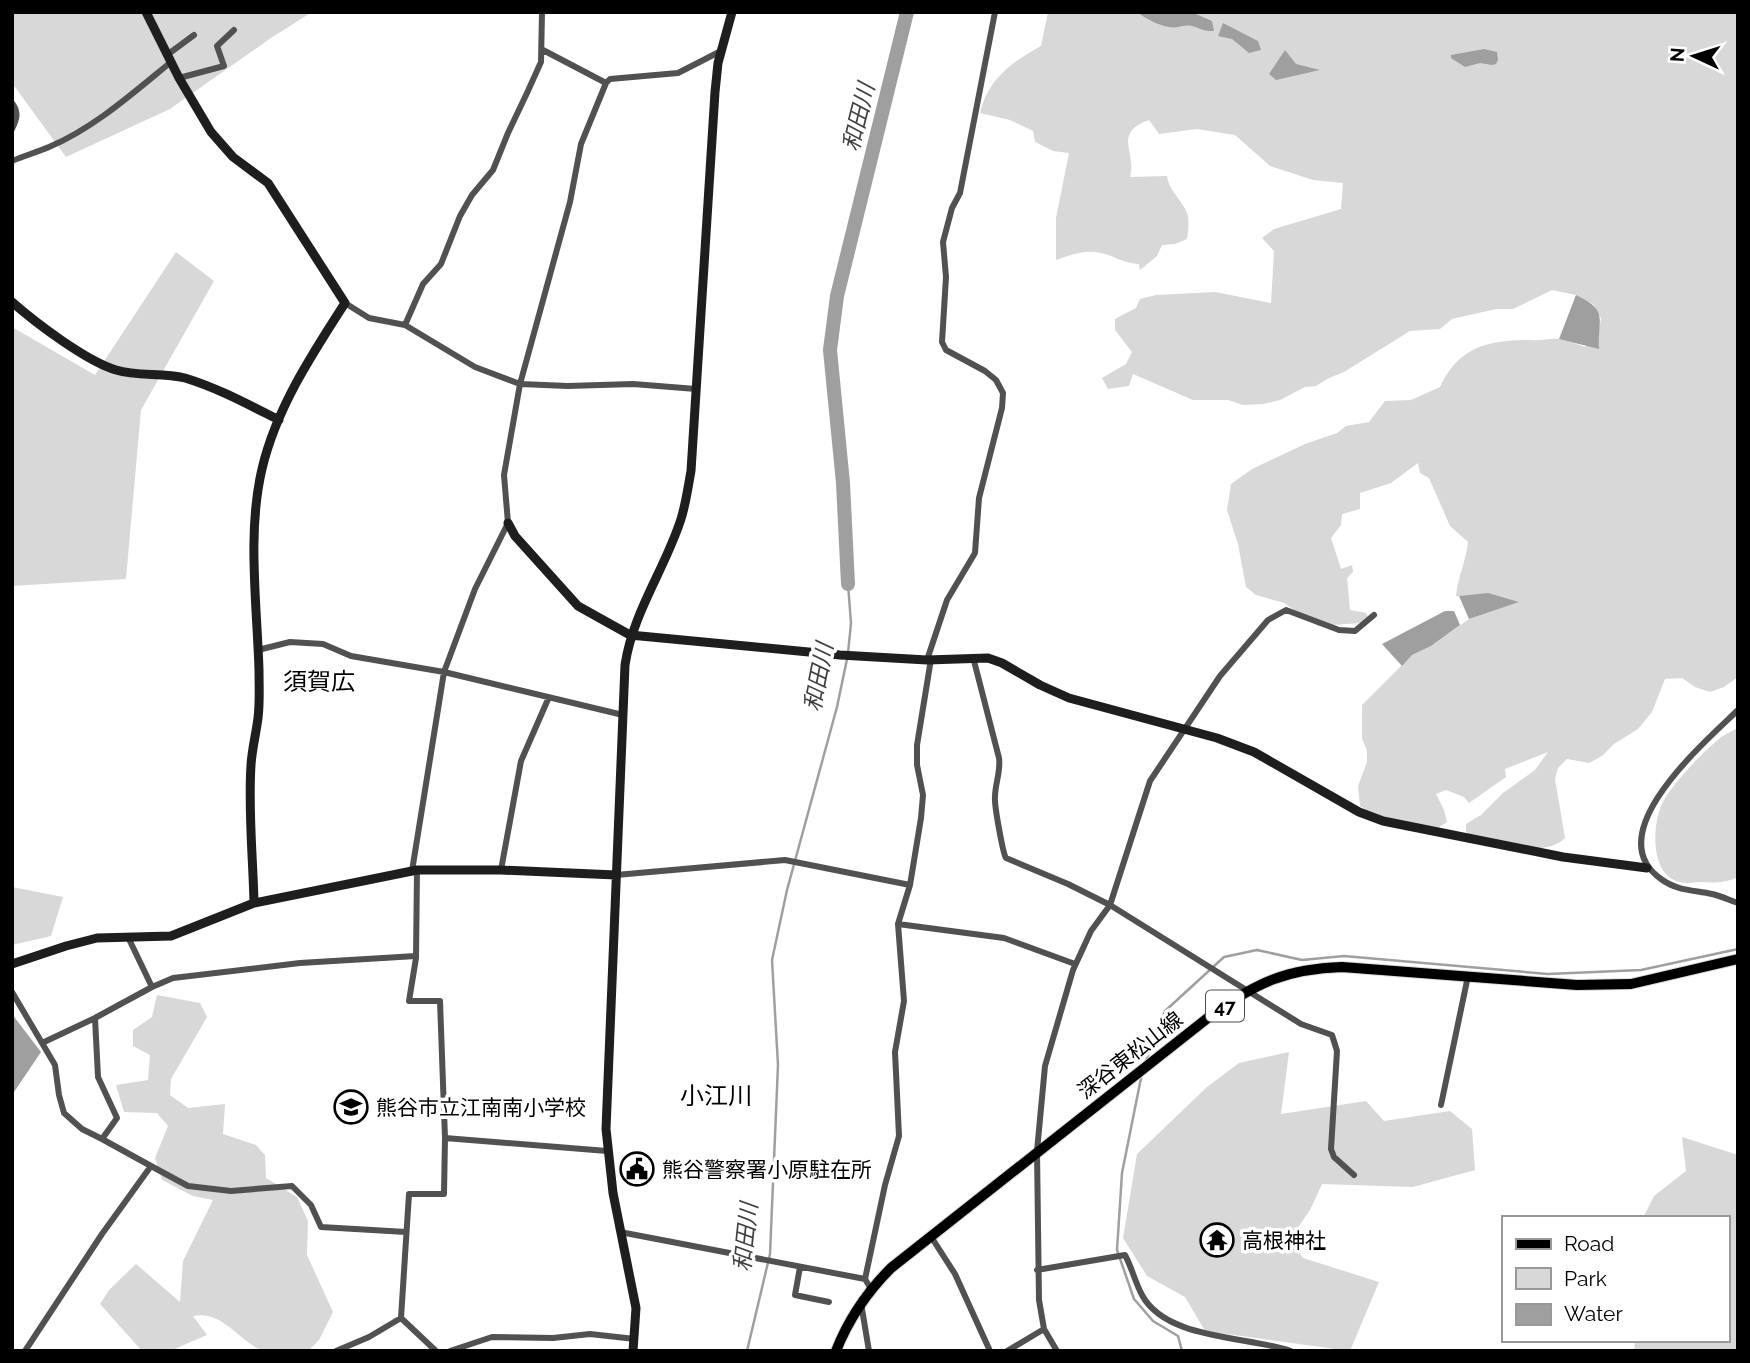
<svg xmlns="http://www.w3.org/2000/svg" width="1750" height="1363" viewBox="0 0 1750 1363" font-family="Raleway,'Noto Sans JP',sans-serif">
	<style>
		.green { fill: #d8d8d8 }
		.water { fill: #9f9f9f }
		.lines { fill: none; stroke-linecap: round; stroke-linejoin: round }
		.stream { stroke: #9f9f9f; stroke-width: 2.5 }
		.river { stroke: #9f9f9f; stroke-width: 14 }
		.primary-casing { stroke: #dbdbdb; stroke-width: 12 }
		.street { stroke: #515151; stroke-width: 6 }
		.secondary { stroke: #1e1e1e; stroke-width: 9 }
		.primary { stroke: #000; stroke-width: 10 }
		.labels { text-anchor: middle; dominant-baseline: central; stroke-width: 7; stroke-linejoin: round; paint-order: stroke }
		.shield { fill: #fff; stroke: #4c4c4c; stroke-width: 2 }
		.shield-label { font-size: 19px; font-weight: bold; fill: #000 }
		.street-label { font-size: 21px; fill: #000; stroke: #fff }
		.poi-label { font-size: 21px; fill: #000; stroke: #fff; text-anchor: start }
		.water-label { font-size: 23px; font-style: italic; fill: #404040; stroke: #fff }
		.quarter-label { font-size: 24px; fill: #000; stroke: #fff }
	</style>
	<rect width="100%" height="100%" fill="#fff"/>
	<path class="green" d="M12,12H312L271,38L170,109L66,157L12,83Z
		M1048,12H1738V677L1724,687L1710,692L1695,687L1682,678L1665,679L1652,712L1638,729L1614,744L1602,756L1589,763L1567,759L1558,768L1555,779L1565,838C1545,859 1494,842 1470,837L1466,831V824L1481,815L1503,793L1535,770L1548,752L1505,769L1506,777L1469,803L1464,797L1446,790L1436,794L1444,810L1447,822L1438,828L1378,818L1360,806L1358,786L1367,762V751L1362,738V705L1412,655L1431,646L1469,619L1518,602L1456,596C1458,576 1466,561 1468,542L1450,526L1429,478L1420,473L1418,463L1391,483L1360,493V509L1342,514L1341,525L1331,538L1341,569L1352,565L1353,572L1347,578L1350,610L1366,613L1368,617L1362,623L1318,626L1284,603L1256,595L1246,587L1238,544L1227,510L1231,484L1252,469L1305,444L1337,433L1346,426L1369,422L1385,401L1411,400L1440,387C1459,346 1489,340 1531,340C1540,341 1550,338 1558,339C1567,340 1577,344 1585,347L1598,337L1601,318L1593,304L1576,295L1552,290L1513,309H1496L1452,319L1440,329L1410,331L1344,372L1329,378L1316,386L1305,387L1280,400L1263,404L1243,405L1228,400H1193L1133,374L1129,386L1108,389L1102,378L1126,364L1132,352L1115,330V319L1136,308L1140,299L1156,295L1215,292L1271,303L1274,251L1262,238L1274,229L1341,209L1343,183L1313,180L1270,166L1235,135L1197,129L1159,134L1149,120C1112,133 1137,152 1130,177L1167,176C1169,192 1184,201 1188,216C1189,223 1188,233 1187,239L1175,244L1162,245L1157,256L1140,270L1139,264C1122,263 1115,256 1101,253C1085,249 1071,255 1056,260V218L1069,153L1053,151L1035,142L1033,131L1010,120L980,113C988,79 1012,62 1041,46Z
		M176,252L214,281L141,410L126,579L12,586V327L95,375Z
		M1738,727V877C1726,883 1714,883 1701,882C1695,882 1686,884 1680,882C1649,875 1652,823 1663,802C1672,784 1703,752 1720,738C1725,734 1732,732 1738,727Z
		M12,887L63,897L51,936L12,945Z
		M157,995L200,1003L207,1017L171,1079L170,1095L188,1108L225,1104L223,1134L256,1145L265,1155L266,1178L297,1197L308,1221L307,1255L333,1312L319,1340L308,1351C296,1351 267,1354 259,1349C237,1338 221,1310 193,1316L207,1335L170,1351H142L100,1304L109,1290L136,1264L180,1302L183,1261L213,1200L193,1196L162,1180L155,1158L168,1126L157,1113L124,1112L116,1085L148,1080L150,1055L133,1046V1030L152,1017Z
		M1289,1052L1281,1114L1366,1101L1384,1121L1450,1111L1472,1129L1475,1170L1413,1187L1322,1184L1310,1210L1290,1239L1303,1258L1379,1282L1350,1351L1205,1331L1185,1297L1147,1276L1123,1238L1137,1154L1207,1087L1239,1063Z
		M1682,1137L1738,1155V1351H1634L1635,1340H1727V1218H1643L1654,1196L1686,1171Z"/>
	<path class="water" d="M1138,12H1191L1212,21L1214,31C1203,31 1202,29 1192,26C1184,24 1177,29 1169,27C1161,26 1143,18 1138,12Z
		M1223,23L1258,41L1261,50L1249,53L1232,39L1218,36Z
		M1484,49L1497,52L1498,60L1496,64L1492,65L1480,63L1465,67L1451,58V55Z
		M1285,50L1296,64L1320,70L1276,80L1269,74Z
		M1576,295C1610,311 1597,319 1599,349L1559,339Z
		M1488,593L1519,602L1469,619L1459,596Z
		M1445,611H1454L1460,625L1431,646L1412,655L1402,666L1382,644Z
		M12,1014L41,1052L12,1095Z"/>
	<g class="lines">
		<path class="stream" d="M848,653L851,623L848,584
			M1145,1063L1165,1011L1224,957L1257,950L1302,960L1344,956L1548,974L1641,970L1738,949
			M1142,1073L1122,1173L1117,1250L1134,1299L1153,1321L1178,1336L1182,1351
			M747,1351L770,1254L778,1065L772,960L787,890L837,707L847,659"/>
		<path class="river" d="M848,584L843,483L830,350L837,296L907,12"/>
		<defs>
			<path id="primary" d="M836,1351C849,1318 866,1293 891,1268L1214,1013C1258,982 1287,969 1342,967L1577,985L1631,984L1738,959"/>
		</defs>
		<use href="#primary" class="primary-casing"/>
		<path class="street" d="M543,50L606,83L610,79L678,73L721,51
			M167,55L194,35
			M179,78L224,66L217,46L234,30
			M12,103C19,112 17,119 12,129
			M12,161C24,156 37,152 49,147C94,128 133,93 171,62
			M345,303L369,318L405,325L475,367L520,384L568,386L633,384L696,389
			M405,325L423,284L441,264L460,216L472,195L493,170L508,133L527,93L541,62L542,12
			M258,650L290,642L323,644L351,656L444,672L623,715
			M973,657L999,758C1001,771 995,784 995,797C994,804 1003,854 1006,858L1068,884L1110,905L1301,1024L1332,1035L1337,1051L1331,1149L1334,1157L1354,1175
			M927,660L947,600L975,553L979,498L1002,408L1003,393L996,380L985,371L946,350L942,342L946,277L943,242L952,208L960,193L995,12
			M1738,710C1705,742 1597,834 1661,879C1677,891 1694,890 1712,894C1721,896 1729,900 1738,903
			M501,870L521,761L549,697
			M412,871L444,672L475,589L508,523L504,475L520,384L570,202L581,144L606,83
			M616,875L785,860L910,885
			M898,924L1004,938L1075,964
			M152,987L173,978L300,963L416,956
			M12,992L55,1065L59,1095L64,1113L82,1129L102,1139L117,1118L98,1077L95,1018
			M42,1043L95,1018L152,987L128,937
			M1441,1105L1468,976
			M445,1138L607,1151
			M102,1139L151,1166
			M620,1232L865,1279L871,1289
			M930,1235L955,1274L990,1351
			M800,1267L795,1295L829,1302
			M1037,1270L1125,1255C1132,1268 1135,1282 1142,1295C1166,1340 1248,1336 1291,1351
			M865,1279L885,1185L899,1136L895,1052L904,1001L898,924L910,885L921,818L923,795L917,765V745L931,659
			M861,1303L869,1351
			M401,1318L436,1351
			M25,1351L102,1234L151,1166L188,1186L231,1191L292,1186L311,1205L321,1227L406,1232
			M336,1351L369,1337L401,1318L409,1194H444L445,1138L440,1001H409L416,958L417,870
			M450,1351L492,1337L553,1338L590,1334L635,1339
			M1007,1351L1044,1329
			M1057,1351L1044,1329L1039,1300L1037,1151L1045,1066L1073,970L1091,931L1110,905L1150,781L1220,676L1268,620L1286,610L1339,630L1355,631L1374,615"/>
		<path class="secondary" d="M146,12L179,78L211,132L233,157L268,183L345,303C312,354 276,409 262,469C247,532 257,605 259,670C259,686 260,702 258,718C256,734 252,749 251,765C248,811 253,857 254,903
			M12,302C36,323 86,361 116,370C138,377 162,372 185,378C218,388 249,405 279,420
			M508,523L515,536L578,606L630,635L840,655L927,660L988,658L1002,663L1040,685L1069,698L1217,738L1254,752L1359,812L1383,821L1563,857L1647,868
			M12,964L66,946L97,938L171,936L254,903L417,870H501L616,875
			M633,1351L636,1308L613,1193L606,1129L625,665C633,612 665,569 681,519C686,503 688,487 691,471L715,92L718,63L732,12"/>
		<use href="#primary" class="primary"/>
	</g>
	<defs>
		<symbol id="school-ring" viewBox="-11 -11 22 22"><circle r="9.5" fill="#fff" stroke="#000" stroke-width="1.5"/><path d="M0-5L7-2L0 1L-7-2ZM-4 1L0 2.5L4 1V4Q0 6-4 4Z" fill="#000"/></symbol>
		<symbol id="civic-ring" viewBox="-11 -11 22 22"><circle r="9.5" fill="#fff" stroke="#000" stroke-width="1.5"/><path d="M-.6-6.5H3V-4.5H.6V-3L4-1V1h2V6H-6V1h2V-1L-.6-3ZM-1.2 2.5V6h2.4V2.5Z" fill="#000"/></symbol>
		<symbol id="temple-ring" viewBox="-11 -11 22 22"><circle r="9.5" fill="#fff" stroke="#000" stroke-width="1.5"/><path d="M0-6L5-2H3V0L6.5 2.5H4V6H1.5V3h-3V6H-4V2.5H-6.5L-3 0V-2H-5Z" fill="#000"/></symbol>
	</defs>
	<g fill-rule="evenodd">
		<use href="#school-ring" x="332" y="1088" width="38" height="38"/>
		<use href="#civic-ring" x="618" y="1150" width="38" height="38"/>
		<use href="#temple-ring" x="1198" y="1221" width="38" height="38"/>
	</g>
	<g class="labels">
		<rect class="shield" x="1206" y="990.5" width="38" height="31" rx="5"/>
		<g class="shield-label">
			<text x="1225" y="1006">47</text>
		</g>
		<g class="street-label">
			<text transform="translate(1130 1055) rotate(-38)">深谷東松山線</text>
		</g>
		<g class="poi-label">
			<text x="376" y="1107">熊谷市立江南南小学校</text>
			<text x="662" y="1169">熊谷警察署小原駐在所</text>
			<text x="1242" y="1240">高根神社</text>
		</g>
		<g class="water-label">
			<text transform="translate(858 117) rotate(-76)">和田川</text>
			<text transform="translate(818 677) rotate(-79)">和田川</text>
			<text transform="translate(745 1237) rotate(-84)">和田川</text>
		</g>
		<g class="quarter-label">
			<text x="319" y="681">須賀広</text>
			<text x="716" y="1095">小江川</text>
		</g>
	</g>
	<rect width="1750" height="1363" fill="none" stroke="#000000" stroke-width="28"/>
	<rect x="1502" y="1216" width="228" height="126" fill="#ffffff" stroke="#999999" stroke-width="2"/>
	<rect x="1516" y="1239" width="35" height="10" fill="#000000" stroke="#999999" stroke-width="2"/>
	<text x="1564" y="1251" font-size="21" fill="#000000">Road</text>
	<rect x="1516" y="1268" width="35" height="21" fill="#d8d8d8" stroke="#999999" stroke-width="2"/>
	<text x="1564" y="1286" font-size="21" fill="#000000">Park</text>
	<rect x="1516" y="1304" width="35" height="21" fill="#9f9f9f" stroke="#999999" stroke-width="2"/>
	<text x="1564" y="1321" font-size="21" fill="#000000">Water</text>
	<g transform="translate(1694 56) rotate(274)" stroke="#ffffff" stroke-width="5" paint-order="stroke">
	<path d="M0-5L12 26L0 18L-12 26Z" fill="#000000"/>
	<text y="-10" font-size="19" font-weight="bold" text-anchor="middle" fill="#000000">N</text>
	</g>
</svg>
